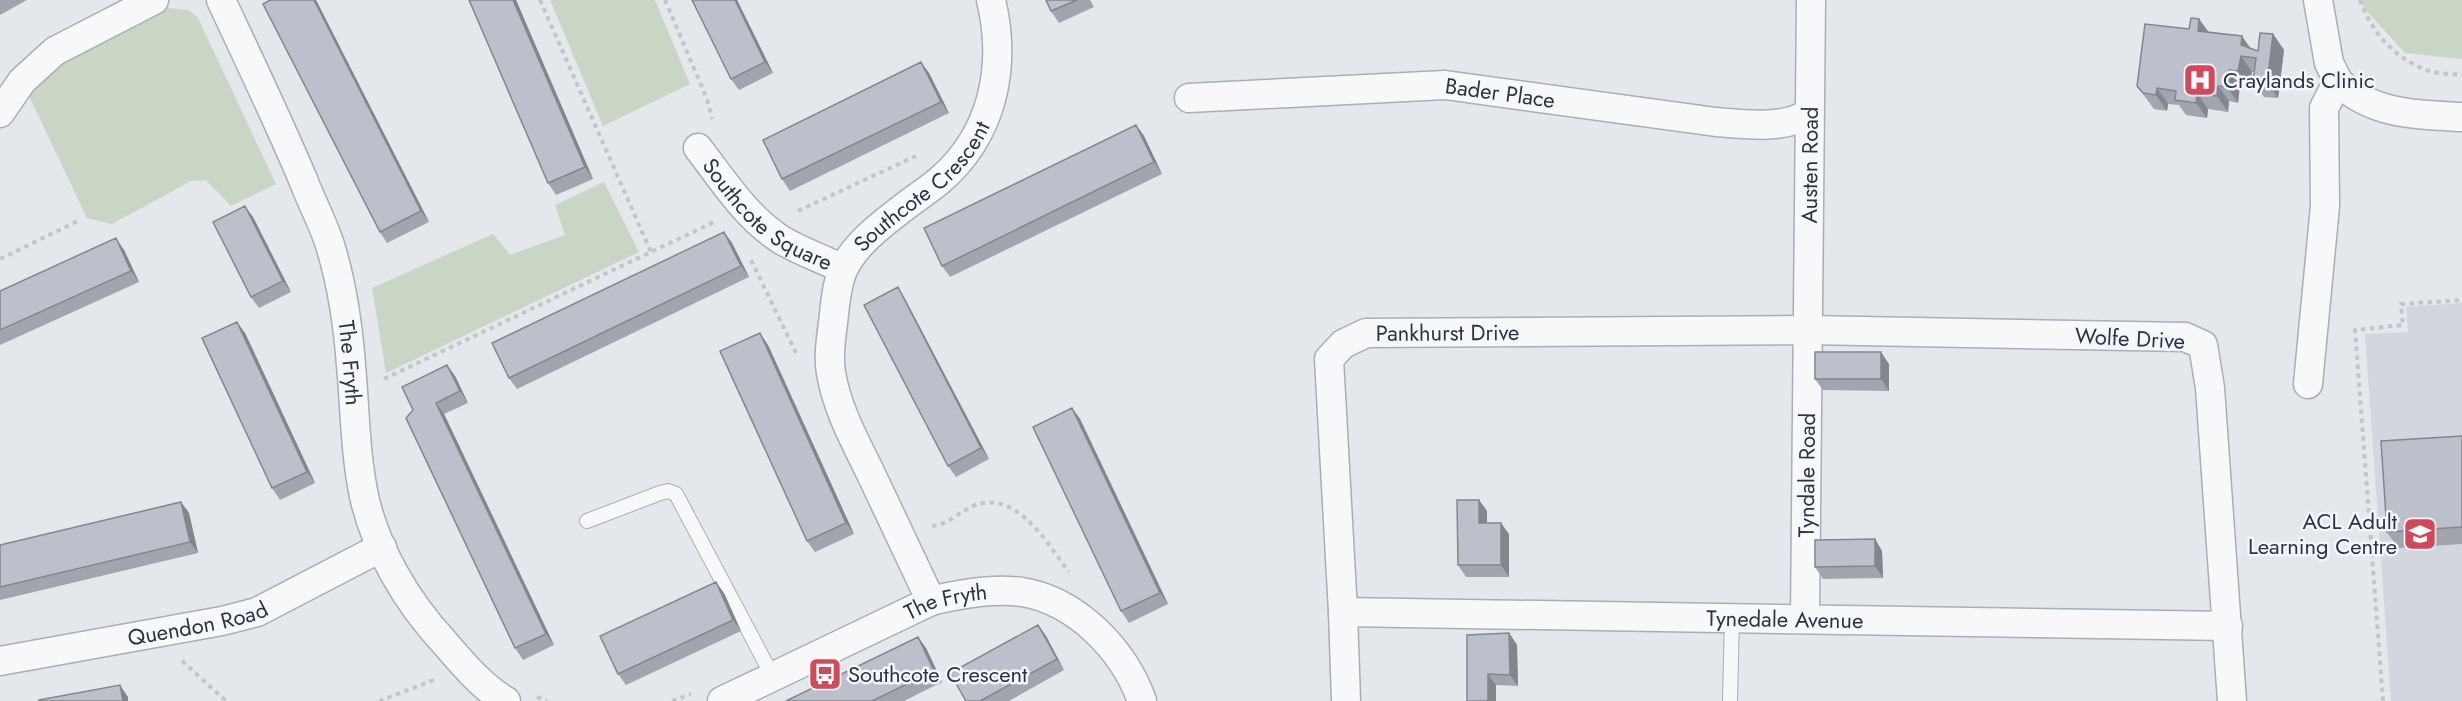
<svg xmlns="http://www.w3.org/2000/svg" width="2462" height="701" viewBox="0 0 2462 701" font-family="Jost,sans-serif">
	<style>
		.built { fill: #d2d6de }
		.green { fill: #c9d6c5 }
		.lines { fill: none; stroke-linecap: round; stroke-linejoin: round }
		.service-casing { stroke: #a9aeb7; stroke-width: 16 }
		.minor-casing { stroke: #a9aeb7; stroke-width: 31 }
		.path { stroke: #c2c5cb; stroke-width: 4; stroke-dasharray: 4.5 4.5; stroke-linecap: butt }
		.service { stroke: #f7f8fa; stroke-width: 14 }
		.minor { stroke: #f7f8fa; stroke-width: 28 }
		.wall { fill: #a1a5ae }
		.shaded-wall { fill: #83868d }
		.building { fill: #bbc0ca; stroke: #83868d; stroke-width: 1.5 }
		.labels { text-anchor: middle; dominant-baseline: central; stroke-width: 5; stroke-linejoin: round; paint-order: stroke }
		.poi-label { font-size: 22px; fill: #2b3445; stroke: #f4f6f9; text-anchor: start }
		.street-label { font-size: 22px; fill: #2b3445; stroke: #f4f6f9 }
	</style>
	<rect width="100%" height="100%" fill="#e4e7ec"/>
	<path class="built" d="M2462,303V701H2391L2365,334L2408,332L2406,307Z"/>
	<path class="green" d="M550,0H655L690,84L603,126Z
		M2361,0H2462V59L2405,53L2364,8Z
		M166,8L189,10L198,18L276,184L231,206L206,180L191,181L112,224L87,218L28,94L56,67Z
		M604,182L639,252L386,373L372,288L493,234L510,255L565,235L555,205Z"/>
	<g class="lines">
		<defs>
			<path id="service" d="M587,521L660,493L668,491L676,494L773,677
				M1730,701L1732,618"/>
			<g id="minor">
				<path id="s1" d="M221,0C249,60 278,120 304,182C312,203 323,223 330,245C342,284 348,325 351,365C355,409 355,453 364,496C376,550 407,602 444,642C462,663 482,687 506,701"/>
				<path d="M2338,81C2371,115 2418,115 2462,117"/>
				<path id="s2" d="M1189,98L1445,85L1716,122C1741,124 1787,130 1808,113"/>
				<path d="M0,113L22,81L55,51L154,0"/>
				<path id="s3" d="M698,148C723,180 745,216 780,239C799,251 823,259 843,269"/>
				<path d="M2308,384L2325,206L2324,108L2338,81L2329,63L2318,0"/>
				<path id="s4" d="M931,601C911,558 891,516 871,474C855,441 837,409 831,373C828,357 831,339 833,323C835,306 836,286 843,270C854,245 882,224 903,208C914,199 927,191 939,181C993,135 1007,67 991,0"/>
				<path id="s5" d="M1343,612L2228,626"/>
				<path id="s6" d="M1805,619L1811,0"/>
				<path id="s7" d="M0,661L222,621L257,612L382,547"/>
				<path id="s8" d="M722,701L931,601C959,594 992,588 1022,592C1077,601 1124,650 1142,701"/>
				<path id="s9" d="M1346,701L1343,612L1329,359L1343,344L1366,333L1808,330L2185,337L2203,345L2210,388L2232,701"/>
			</g>
		</defs>
		<use href="#service" class="service-casing"/>
		<use href="#minor" class="minor-casing"/>
		<path class="path" d="M540,0L651,252
			M665,0L707,99L712,119
			M2360,0C2372,33 2395,59 2429,71C2439,74 2452,74 2462,75
			M798,211L916,156
			M0,259L78,221
			M751,260L796,353
			M384,379L714,222
			M932,526C948,525 959,512 973,506C1017,488 1047,544 1069,572
			M182,661L226,701
			M537,697L547,701
			M379,701L434,680
			M672,701L691,694
			M2383,701L2355,330L2403,325L2401,304L2462,300"/>
		<use href="#service" class="service"/>
		<use href="#minor" class="minor"/>
	</g>
	<path class="wall" d="M0,0H27L0,15Z
		M270,0H316L429,222L387,243L380,232Z
		M469,0H516L593,179L556,195L548,183Z
		M737,0L773,73L739,90L731,79Z
		M1046,0H1090L1094,7L1059,23L1051,11Z
		M2199,19L2209,32L2258,51L2273,34L2284,50L2278,98L2264,97L2253,81L2254,72H2252L2249,87L2240,85L2238,103L2229,101L2228,112L2208,109L2207,118L2186,115L2179,105L2168,104L2167,111L2154,109L2137,86Z
		M929,73L949,113L790,191L782,179Z
		M1136,125L1144,136L1162,174L950,277L942,266Z
		M253,217L291,292L259,308L251,297Z
		M724,232L732,243L749,277L517,389L509,378Z
		M124,250L139,282L0,345V291Z
		M905,299L989,459L956,477L948,466Z
		M245,333L315,483L280,500L272,488Z
		M768,345L854,534L815,552L807,541Z
		M1889,364V391L1823,390L1815,379Z
		M447,365L455,376L468,403L444,414L554,645L523,660L515,648L413,410Z
		M1072,408L1080,419L1168,604L1129,623L1121,611Z
		M2462,436V544L2398,548L2387,532Z
		M1479,500L1487,511V523L1509,534V577H1466L1458,565Z
		M181,502L189,513L198,553L0,600V545Z
		M1875,539L1882,551L1883,578L1823,579L1815,567Z
		M724,593L741,631L626,685L618,674Z
		M1038,625L1046,636L1064,670L1009,701H966Z
		M1509,633L1517,645L1518,686L1496,685V701H1467Z
		M926,648L942,682L904,701H786Z"/>
	<path class="shaded-wall" d="M314,0H316L429,222L421,211Z
		M513,0H516L593,179L585,167Z
		M735,0H737L773,73L765,62Z
		M2199,19L2210,35L2198,31Z
		M2273,34L2284,50L2278,98L2267,83Z
		M2242,36L2253,52L2241,45Z
		M2241,56L2252,72L2249,87L2238,71Z
		M921,62L929,73L949,113L941,102Z
		M2229,70L2240,85L2238,103L2227,87Z
		M2218,86L2229,101L2228,112L2217,96Z
		M2157,88L2168,104L2167,111L2156,95Z
		M2197,93L2208,109L2207,118L2196,103Z
		M1136,125L1144,136L1162,174L1154,162Z
		M245,206L253,217L291,292L283,281Z
		M724,232L732,243L749,277L741,266Z
		M116,238L124,250L139,282L131,271Z
		M898,287L905,299L989,459L981,448Z
		M237,322L245,333L315,483L307,472Z
		M760,333L768,345L854,534L846,523Z
		M1881,352L1889,364V391L1881,379Z
		M447,365L455,376L468,403L460,391Z
		M436,403L444,414L554,645L546,634Z
		M1072,408L1080,419L1168,604L1160,593Z
		M1479,500L1487,511V534L1479,523Z
		M181,502L189,513L198,553L190,542Z
		M1501,523L1509,534V577L1501,565Z
		M1875,539L1882,551L1883,578L1875,566Z
		M716,582L724,593L741,631L733,620Z
		M1038,625L1046,636L1064,670L1057,659Z
		M1509,633L1517,645L1518,686L1510,675Z
		M918,637L926,648L942,682L934,671Z
		M1488,674L1496,685V701H1488Z
		M120,685L128,697V701H123Z"/>
	<path class="building" d="M270,0H314L421,211L380,232L263,4Z
		M469,0H513L585,167L548,183Z
		M692,0H735L765,62L731,79Z
		M1046,0H1077L1051,11Z
		M2191,18L2199,19L2198,31L2242,36L2241,45L2258,51L2260,33L2273,34L2267,83L2253,81L2256,58L2241,56L2238,71L2229,70L2227,87L2218,86L2217,96L2197,93L2196,103L2175,100L2176,91L2157,88L2156,95L2143,93L2137,86L2145,24L2189,29Z
		M921,62L941,102L782,179L763,140Z
		M1136,125L1154,162L942,266L924,228Z
		M245,206L283,281L251,297L213,222Z
		M724,232L741,266L509,378L492,343Z
		M116,238L131,271L0,330V291Z
		M898,287L981,448L948,466L864,305Z
		M237,322L307,472L272,488L202,338Z
		M760,333L846,523L807,541L720,351Z
		M1815,352H1881V379H1815Z
		M447,365L460,391L436,403L546,634L515,648L406,418L413,410L402,387Z
		M1072,408L1160,593L1121,611L1033,427Z
		M2462,436V527L2387,532L2381,441Z
		M1457,500H1479V523H1501V565H1458Z
		M181,502L190,542L0,587V545Z
		M1875,539V566L1815,567V540Z
		M716,582L733,620L618,674L600,636Z
		M1038,625L1057,659L980,701H966L950,673Z
		M1509,633L1510,675L1488,674V701H1467V635Z
		M918,637L934,671L872,701H786Z
		M120,685L123,701H40L39,700Z"/>
	<defs>
		<symbol id="hospital-square" viewBox="-11 -11 22 22"><rect x="-9" y="-9" width="18" height="18" rx="4" fill="#d1495b" stroke="#f4f6f9"/><path d="M-5-5h3v3.5h4V-5h3V5h-3V1.5h-4V5h-3Z" fill="#fff"/></symbol>
		<symbol id="university-square" viewBox="-11 -11 22 22"><rect x="-9" y="-9" width="18" height="18" rx="4" fill="#d1495b" stroke="#f4f6f9"/><path d="M0-5L7-2L0 1L-7-2ZM-4 1L0 2.5L4 1V4Q0 6-4 4Z" fill="#fff"/></symbol>
		<symbol id="bus-square" viewBox="-11 -11 22 22"><rect x="-9" y="-9" width="18" height="18" rx="4" fill="#d1495b" stroke="#f4f6f9"/><path d="M-5-6H5V4H4V6H2V4H-2V6H-4V4H-5ZM-3.5-4V0h7V-4ZM-3.5 1.2v1.5H-2V1.2ZM2 1.2v1.5H3.5V1.2Z" fill="#fff"/></symbol>
	</defs>
	<g fill-rule="evenodd">
		<use href="#hospital-square" x="2181" y="61" width="38" height="38"/>
		<use href="#university-square" x="2401" y="515" width="38" height="38"/>
		<use href="#bus-square" x="806" y="655" width="38" height="38"/>
	</g>
	<g class="labels">
		<g class="poi-label">
			<text x="2223" y="80">Craylands Clinic</text>
			<text x="2397" y="521" text-anchor="end">ACL Adult<tspan x="2397" dy="25">Learning Centre</tspan></text>
			<text x="848" y="674">Southcote Crescent</text>
		</g>
		<g class="street-label">
			<text stroke="none"><textPath href="#s2" startOffset="312">Bader Place</textPath></text>
			<text stroke="none"><textPath href="#s6" startOffset="454">Austen Road</textPath></text>
			<text stroke="none"><textPath href="#s4" startOffset="470">Southcote Crescent</textPath></text>
			<text stroke="none"><textPath href="#s3" startOffset="98">Southcote Square</textPath></text>
			<text stroke="none"><textPath href="#s9" startOffset="470">Pankhurst Drive</textPath></text>
			<text transform="translate(2130 338) rotate(3)">Wolfe Drive</text>
			<text stroke="none"><textPath href="#s1" startOffset="388">The Fryth</textPath></text>
			<text stroke="none"><textPath href="#s6" startOffset="144">Tyndale Road</textPath></text>
			<text stroke="none"><textPath href="#s8" startOffset="246">The Fryth</textPath></text>
			<text stroke="none"><textPath href="#s5" startOffset="442">Tynedale Avenue</textPath></text>
			<text stroke="none"><textPath href="#s7" startOffset="201">Quendon Road</textPath></text>
		</g>
	</g>
</svg>
